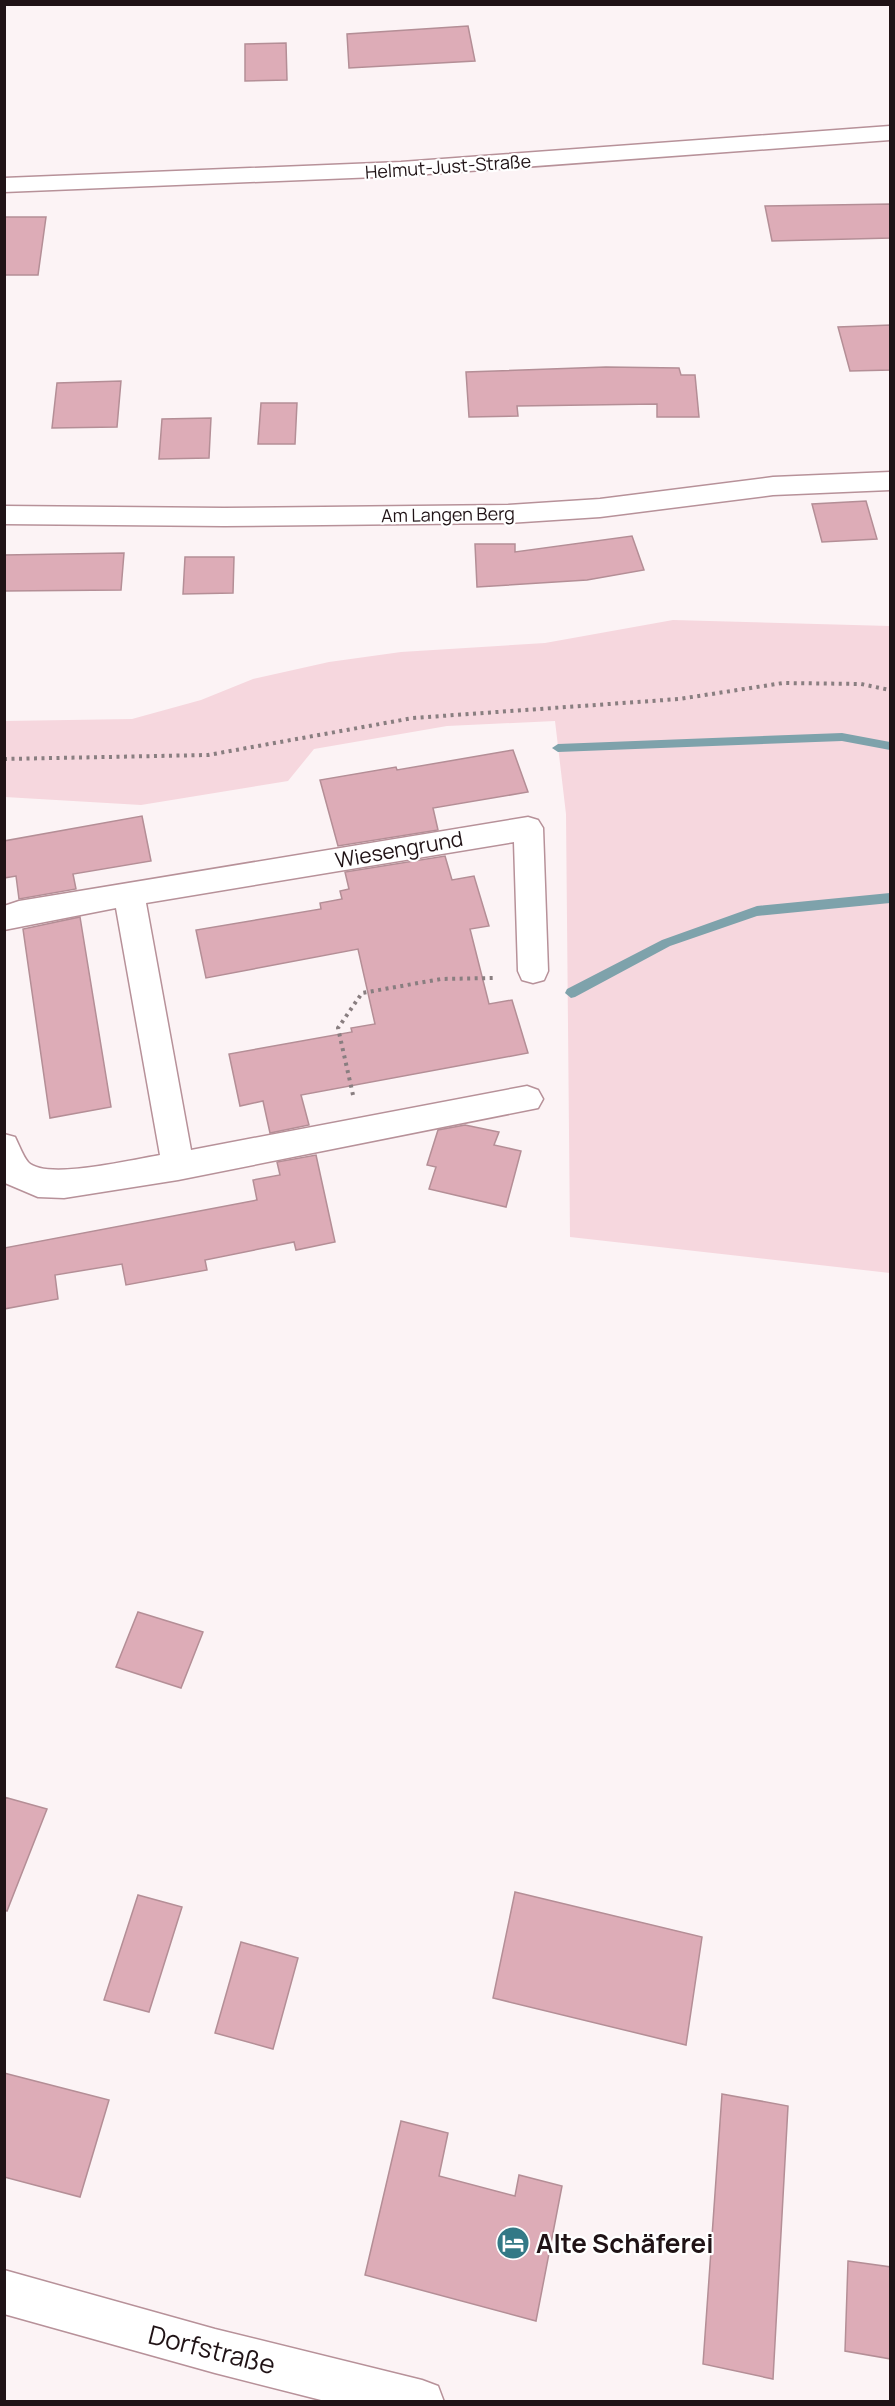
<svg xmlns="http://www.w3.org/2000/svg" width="895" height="2406" viewBox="0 0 895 2406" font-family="Manrope,sans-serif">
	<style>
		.green { fill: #f6d7de }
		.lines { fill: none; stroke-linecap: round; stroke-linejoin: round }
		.stream { fill: #7ea2ab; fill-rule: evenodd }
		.building { fill: #ddacb7; stroke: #b48e96; stroke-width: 1.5 }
		.minor-casing { stroke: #b79199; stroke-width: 3 }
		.path { stroke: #897e80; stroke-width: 4; stroke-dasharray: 3 4.5; stroke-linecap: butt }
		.minor { fill: #fff; fill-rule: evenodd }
		.labels { text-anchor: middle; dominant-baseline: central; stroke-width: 4.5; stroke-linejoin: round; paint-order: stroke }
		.far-street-label { font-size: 18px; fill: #201316; stroke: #fff }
		.street-label { font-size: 21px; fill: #201316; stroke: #fff }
		.near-poi-label { font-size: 26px; font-weight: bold; fill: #201316; stroke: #fff; text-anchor: start }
		.near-street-label { font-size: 26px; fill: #201316; stroke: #fff }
	</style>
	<rect width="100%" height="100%" fill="#fcf3f5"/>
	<path class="green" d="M673,620L890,626V1273L570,1237L566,814L555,721L447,726L314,749L288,781L141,805L5,797V721L132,719L201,700L253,679L329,662L401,652L545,643Z"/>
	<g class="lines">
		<path class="stream" d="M842,733L890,742V750L842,741L558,752L552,748L558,744Z
			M890,893V903L757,916L670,946L575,997L571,998L565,993L567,989L662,940L757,906Z"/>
	</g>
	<path class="building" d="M468,26L475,61L349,68L347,34Z
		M286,43L287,80L245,81V44Z
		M891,204V238L772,241L765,206Z
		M4,217H46L38,275H4Z
		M891,325V370L850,371L838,327Z
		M606,367L679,368L681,375H695L699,417H657V404L517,406L518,416L469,417L466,372Z
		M121,381L117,427L52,428L57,383Z
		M261,403H297L295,444H258Z
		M211,418L209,458L159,459L162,419Z
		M866,501L877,539L822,542L812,504Z
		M632,536L644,570L587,580L477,587L475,544H515V552Z
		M124,553L121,590L4,591V555Z
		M185,557H234L233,593L183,594Z
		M513,750L528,792L433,808L438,830L338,846L320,780L396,767L397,770Z
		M142,816L151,861L73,874L76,889L19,899L16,876L4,878V841Z
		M445,856L452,880L474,876L489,926L470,929L489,1004L512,1000L528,1053L301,1095L309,1125L270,1133L263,1101L240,1106L229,1054L352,1032L351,1028L375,1024L358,949L206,978L196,930L321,909L320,903L342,899L340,891L349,889L345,872Z
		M80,917L111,1107L50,1118L23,929Z
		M465,1125L499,1132L494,1145L521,1151L506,1207L429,1189L436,1167L427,1165L438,1130Z
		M316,1155L335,1242L296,1250L294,1242L205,1260L207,1270L126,1285L122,1264L55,1275L58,1299L4,1309V1248L257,1200L253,1180L280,1175L277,1162Z
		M138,1612L203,1632L181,1688L116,1667Z
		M4,1797L47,1809L7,1911L4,1910Z
		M515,1892L702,1937L686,2045L493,1998Z
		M138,1895L182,1907L149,2012L104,2000Z
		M241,1942L298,1958L273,2049L215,2033Z
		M4,2073L109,2100L80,2197L4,2177Z
		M722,2094L788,2106L773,2379L703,2364Z
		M401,2121L448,2133L439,2176L515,2196L519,2175L562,2186L536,2321L365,2275Z
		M848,2261L891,2267V2359L845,2351Z"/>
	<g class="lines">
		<defs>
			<path id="minor" d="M890,126V140L401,176L4,192V178L401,162Z
				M890,472V490L773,495L600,517L508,523L224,526L4,524V506L224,508L508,505L600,499L773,477Z
				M528,817L538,820L543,828L548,971L544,980L533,983L522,980L518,971L514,842L146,903L191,1150L527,1086L538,1090L543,1099L538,1108L178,1180L64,1198L38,1197L5,1183L4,1134L15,1137C19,1145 23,1156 28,1162C45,1181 135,1159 160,1155L116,908L4,930V906L19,901Z
				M4,2270L215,2329L422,2380L438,2386L444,2402H329L215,2373L4,2314Z"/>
		</defs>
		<use href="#minor" class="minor-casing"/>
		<path class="path" d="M4,759L208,755L413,718L679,699L783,683L861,684L890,690
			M353,1095L338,1028L362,993L441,979L494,978"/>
		<use href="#minor" class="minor"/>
	</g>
	<defs>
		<symbol id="hotel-disc" viewBox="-11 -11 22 22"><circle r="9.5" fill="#337986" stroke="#fff"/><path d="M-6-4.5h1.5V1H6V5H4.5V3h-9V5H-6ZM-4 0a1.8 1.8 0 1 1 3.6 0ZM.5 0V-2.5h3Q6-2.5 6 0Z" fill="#fff"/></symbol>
	</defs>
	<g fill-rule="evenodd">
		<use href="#hotel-disc" x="494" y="2224" width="38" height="38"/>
	</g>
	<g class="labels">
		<g class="far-street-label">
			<text transform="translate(448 166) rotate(-4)">Helmut-Just-Straße</text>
			<text transform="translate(448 514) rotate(-1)">Am Langen Berg</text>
		</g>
		<g class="street-label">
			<text transform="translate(399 849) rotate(-10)">Wiesengrund</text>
		</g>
		<g class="near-poi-label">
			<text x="536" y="2243">Alte Schäferei</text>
		</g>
		<g class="near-street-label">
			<text transform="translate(212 2349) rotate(14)">Dorfstraße</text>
		</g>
	</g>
	<rect width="895" height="2406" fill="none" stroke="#201316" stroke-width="12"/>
</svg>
